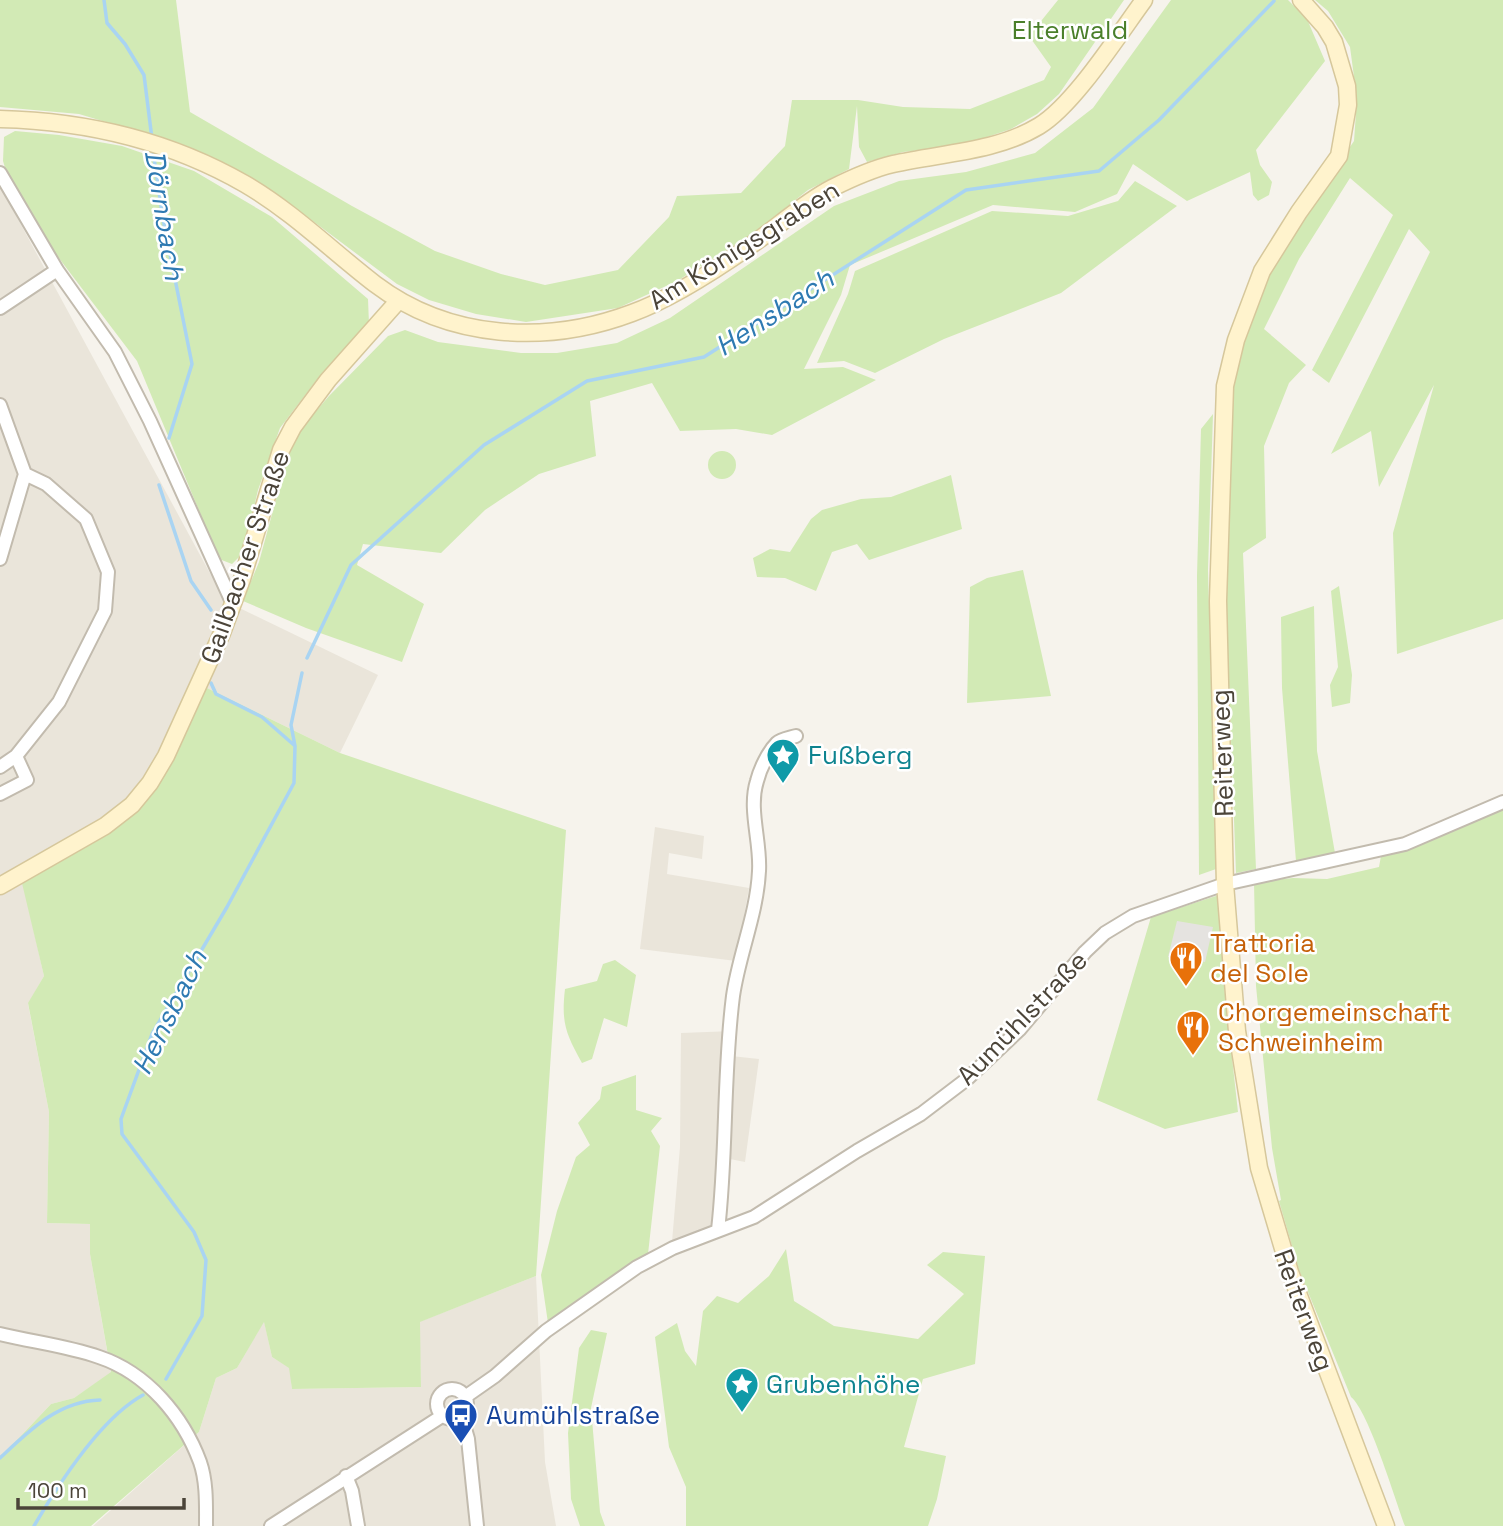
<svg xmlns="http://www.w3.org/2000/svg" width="1503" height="1526" viewBox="0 0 1503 1526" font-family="'Space Grotesk',sans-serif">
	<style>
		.residential { fill: #eae5da }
		.green { fill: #d2eab5 }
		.parking { fill: #e5e3e0 }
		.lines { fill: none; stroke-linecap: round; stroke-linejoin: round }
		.stream { stroke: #a9d4f2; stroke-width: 3.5 }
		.street-casing { stroke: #c2bbae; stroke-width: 16 }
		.secondary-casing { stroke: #d6c79b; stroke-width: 19 }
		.street { stroke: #fff; stroke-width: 12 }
		.secondary { stroke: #fff3cd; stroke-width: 16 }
		.labels { text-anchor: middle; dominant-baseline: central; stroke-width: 5; stroke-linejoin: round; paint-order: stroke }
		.park-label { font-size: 26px; fill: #4a7f2a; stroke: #fff }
		.street-label { font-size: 26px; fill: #4b4439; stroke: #fff }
		.culture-label { font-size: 26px; fill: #0d838f; stroke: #fff; text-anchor: start }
		.food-label { font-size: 26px; fill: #c56008; stroke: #fff; text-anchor: start }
		.transit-label { font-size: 26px; fill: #164399; stroke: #fff; text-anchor: start }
		.water-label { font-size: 28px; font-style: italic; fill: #2e7ab2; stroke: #fff }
	</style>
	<rect width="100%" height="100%" fill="#f6f3ec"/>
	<path class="residential" d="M0,186L225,601L378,675L340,753L205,687L150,793L22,879L44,976L28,1004L49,1112L47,1223L90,1224V1254L111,1373L74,1398L51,1404L0,1458Z
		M655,827L704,836L702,859L669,853L667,874L749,888L736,961L640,949Z
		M733,1031L731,1056L759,1059L745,1162L720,1157L715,1226L672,1242L680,1147L681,1033Z
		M536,1276L545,1462L556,1526H93L199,1432L216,1378L237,1368L264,1321L272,1357L290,1368L292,1389L421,1387L419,1322Z"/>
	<path class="green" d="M0,0H176L190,112L352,206L435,251L501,274L545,285L618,270L669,217L677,196L741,193L785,146L792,100H858L903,107L970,109L1044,80L1051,67L1029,36L1058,0H1124L1059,94L1037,114L1011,129L984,138L957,146L903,152L867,162L859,147L857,106L849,169L808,190L752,234L677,281L618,308L526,322L476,314L429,300L397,284L282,198L214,159L176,143L79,114L0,107Z
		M1171,0H1288L1307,19L1325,61L1256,150L1260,165L1272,182L1269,195L1258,201L1253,195L1250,172L1187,201L1133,164L1117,194L1075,212L993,205L850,265L841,295L804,369L843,367L876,380L772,435L736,429L680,431L652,383L590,401L596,456L539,474L485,510L441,553L363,544L357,565L424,604L402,662L306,628L243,601L259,562L287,459L300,430L329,396L388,336L405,330L438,342L521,353H557L617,343L670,318L834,206L899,181L966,172L1035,153L1093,108Z
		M1315,0H1503V619L1397,654L1393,533L1434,385L1379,487L1371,431L1331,454L1430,252L1409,229L1329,383L1312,370L1393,215L1350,178L1299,259L1264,329L1306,365L1289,383L1264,446L1266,538L1243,553L1256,869L1236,873L1226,606L1230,395L1245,338L1269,275L1314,200L1354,141L1357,99L1350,47L1328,11Z
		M15,131L59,135L122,146L194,171L272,217L368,299L369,324L322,373L280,428L258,490L243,553L232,564L219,559L137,361L52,249L11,187L3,161L4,137Z
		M1135,181L1177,206L1061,293L944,339L875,373L844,361L817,363L848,294L855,271L992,211L1068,216L1118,201Z
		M1213,414L1208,570L1216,869L1199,875L1197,576L1201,429Z
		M708 465a14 14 0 1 1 28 0a14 14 0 1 1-28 0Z
		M951,475L962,529L869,560L857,544L832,552L816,591L785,578L757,577L753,558L770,549L790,552L811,519L822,510L861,499L891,497Z
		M1023,570L1051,696L967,703L970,587L987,578Z
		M1339,586L1352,675L1350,703L1332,707L1330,685L1338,667L1331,591Z
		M1314,606L1317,751L1335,853L1296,861L1282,688L1281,617Z
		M205,687L340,753L566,830L536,1276L420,1322L421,1387L292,1389L289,1368L272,1357L264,1322L237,1368L216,1378L199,1432L91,1526H0V1458L51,1404L74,1398L111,1372L90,1254V1224L47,1223L49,1112L28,1003L44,976L21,879L150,793Z
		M1503,807V1526H1405C1395,1499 1369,1412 1351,1397L1299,1270L1279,1201L1281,1200L1272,1148L1256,986L1254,882L1293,878L1327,879L1379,867L1381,856Z
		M1219,895L1223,976L1238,1112L1165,1129L1097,1100L1151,917Z
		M615,960L636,975L627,1027L604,1018L592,1059L582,1063C566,1034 561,1023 565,989L597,981L603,964Z
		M636,1075V1110L662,1118L651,1131L660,1146L648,1254L548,1323L541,1275L557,1211L576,1157L590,1145L578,1123L600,1099L602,1087Z
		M786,1249L794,1301L834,1326L918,1339L964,1294L927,1265L943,1252L985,1256L975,1364L923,1379L904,1447L946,1456L937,1499L928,1526H686V1487L669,1447L655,1337L677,1323L685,1351L696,1366L703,1311L717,1296L738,1303L769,1276Z
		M591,1330L607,1333L591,1408L600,1512L605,1526H580L571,1499L568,1433L579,1348Z"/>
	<path class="parking" d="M1177,921L1213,927L1205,962L1168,957Z"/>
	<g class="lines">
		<path class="stream" d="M104,0L107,23L125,44L144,75L152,139
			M153,151L163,219L192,364L169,438
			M159,485L191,581L211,610
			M307,658L351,565L484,445L587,381L704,357L966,190L1099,171L1159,120L1274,1
			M211,683L216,694L262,717L294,745
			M166,1379L202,1316L206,1260L194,1232L122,1134L121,1119L152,1034L227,907L294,783L295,746L291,725L302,673
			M0,1458C29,1431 58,1401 100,1400
			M34,1526C58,1485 101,1418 143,1395"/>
		<defs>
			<path id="street" d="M0,173L57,270L115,352L150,421L232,602
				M0,308L57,270
				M0,405L25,474L0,559
				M0,767L16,756L59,702L105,611L108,572L86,519L46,484L25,474
				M0,794L27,780L16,756
				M718,1230C727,1153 723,1074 733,996C739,954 757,914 759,871C761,842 748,809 757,781C760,769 768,752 777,743C781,739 790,738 796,736
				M0,1334C33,1342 68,1346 99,1357C147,1373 183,1416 200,1462C207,1482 206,1506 206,1526
				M437 1404a15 15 0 1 1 30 0a15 15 0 1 1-30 0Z
				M465,1397L495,1376L546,1331L637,1267L673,1248L754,1217L857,1151L921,1114L967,1079L1019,1030L1085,952L1105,933L1133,916L1225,884L1405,844L1503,802
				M461,1415L468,1439L477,1526
				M346,1476L352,1491L358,1526
				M271,1526L442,1416"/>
			<path id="secondary" d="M1301,0L1325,27L1334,42L1347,86L1348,105L1339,156L1299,212L1262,271L1236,340L1225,386L1218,601L1225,884L1237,1031L1259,1168L1290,1272L1386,1526
				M0,119C87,121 170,141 245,184C293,212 332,251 375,284C449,340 547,345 632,313C671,299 723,265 757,241C782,223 805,202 832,188C852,178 872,169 893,164C941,153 996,152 1039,126C1074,105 1119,34 1144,0
				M0,886L105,826L132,805L150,783L166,756L222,633L242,579L281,450L293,427L328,380L399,300"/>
		</defs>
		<use href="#street" class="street-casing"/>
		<use href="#secondary" class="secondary-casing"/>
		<use href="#street" class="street"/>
		<use href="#secondary" class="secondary"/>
	</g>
	<defs>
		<symbol id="sight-pin" viewBox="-11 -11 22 30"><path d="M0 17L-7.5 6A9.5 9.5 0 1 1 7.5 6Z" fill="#0f9aa8" stroke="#fff"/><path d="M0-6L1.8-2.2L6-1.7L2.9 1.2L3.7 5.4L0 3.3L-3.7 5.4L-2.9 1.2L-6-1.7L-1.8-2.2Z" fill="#fff"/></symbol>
		<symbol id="restaurant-pin" viewBox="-11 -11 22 30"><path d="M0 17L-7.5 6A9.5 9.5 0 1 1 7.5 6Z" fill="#e8710a" stroke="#fff"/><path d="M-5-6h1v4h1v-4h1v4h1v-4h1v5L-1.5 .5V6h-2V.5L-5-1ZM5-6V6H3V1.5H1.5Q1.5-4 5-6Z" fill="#fff"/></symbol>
		<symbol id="bus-pin" viewBox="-11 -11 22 30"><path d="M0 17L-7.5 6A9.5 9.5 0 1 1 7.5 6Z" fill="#1a4fb4" stroke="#fff"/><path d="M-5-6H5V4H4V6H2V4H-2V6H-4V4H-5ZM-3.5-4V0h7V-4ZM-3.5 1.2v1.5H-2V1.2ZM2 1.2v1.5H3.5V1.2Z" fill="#fff"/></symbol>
	</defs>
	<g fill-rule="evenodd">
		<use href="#sight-pin" x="764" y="736" width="38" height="52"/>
		<use href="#restaurant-pin" x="1167" y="939" width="38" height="52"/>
		<use href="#restaurant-pin" x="1174" y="1008" width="38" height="52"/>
		<use href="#sight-pin" x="723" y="1365" width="38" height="52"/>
		<use href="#bus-pin" x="442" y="1396" width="38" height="52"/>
	</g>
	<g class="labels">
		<g class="park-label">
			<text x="1070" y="30">Elterwald</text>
		</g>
		<g class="street-label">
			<text transform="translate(744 245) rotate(-32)">Am Königsgraben</text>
			<text transform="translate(245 557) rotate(-71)">Gailbacher Straße</text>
			<text transform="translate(1222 753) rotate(-92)">Reiterweg</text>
			<text transform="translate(1022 1018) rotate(-46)">Aumühlstraße</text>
			<text transform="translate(1304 1310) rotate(70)">Reiterweg</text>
		</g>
		<g class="culture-label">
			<text x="808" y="755">Fußberg</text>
			<text x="766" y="1384">Grubenhöhe</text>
		</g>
		<g class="food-label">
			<text x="1210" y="943">Trattoria<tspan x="1210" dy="30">del Sole</tspan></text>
			<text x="1218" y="1012">Chorgemeinschaft<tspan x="1218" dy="30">Schweinheim</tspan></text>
		</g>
		<g class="transit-label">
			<text x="486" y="1415">Aumühlstraße</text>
		</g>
		<g class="water-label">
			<text transform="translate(165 215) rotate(81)">Dörnbach</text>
			<text transform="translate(774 312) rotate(-33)">Hensbach</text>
			<text transform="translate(169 1012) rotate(-64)">Hensbach</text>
		</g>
	</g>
	<path d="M18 1498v10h166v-10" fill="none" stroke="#4b4439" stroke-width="3.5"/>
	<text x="28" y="1498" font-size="21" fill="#4b4439" stroke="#ffffff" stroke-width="5" paint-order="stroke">100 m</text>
</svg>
